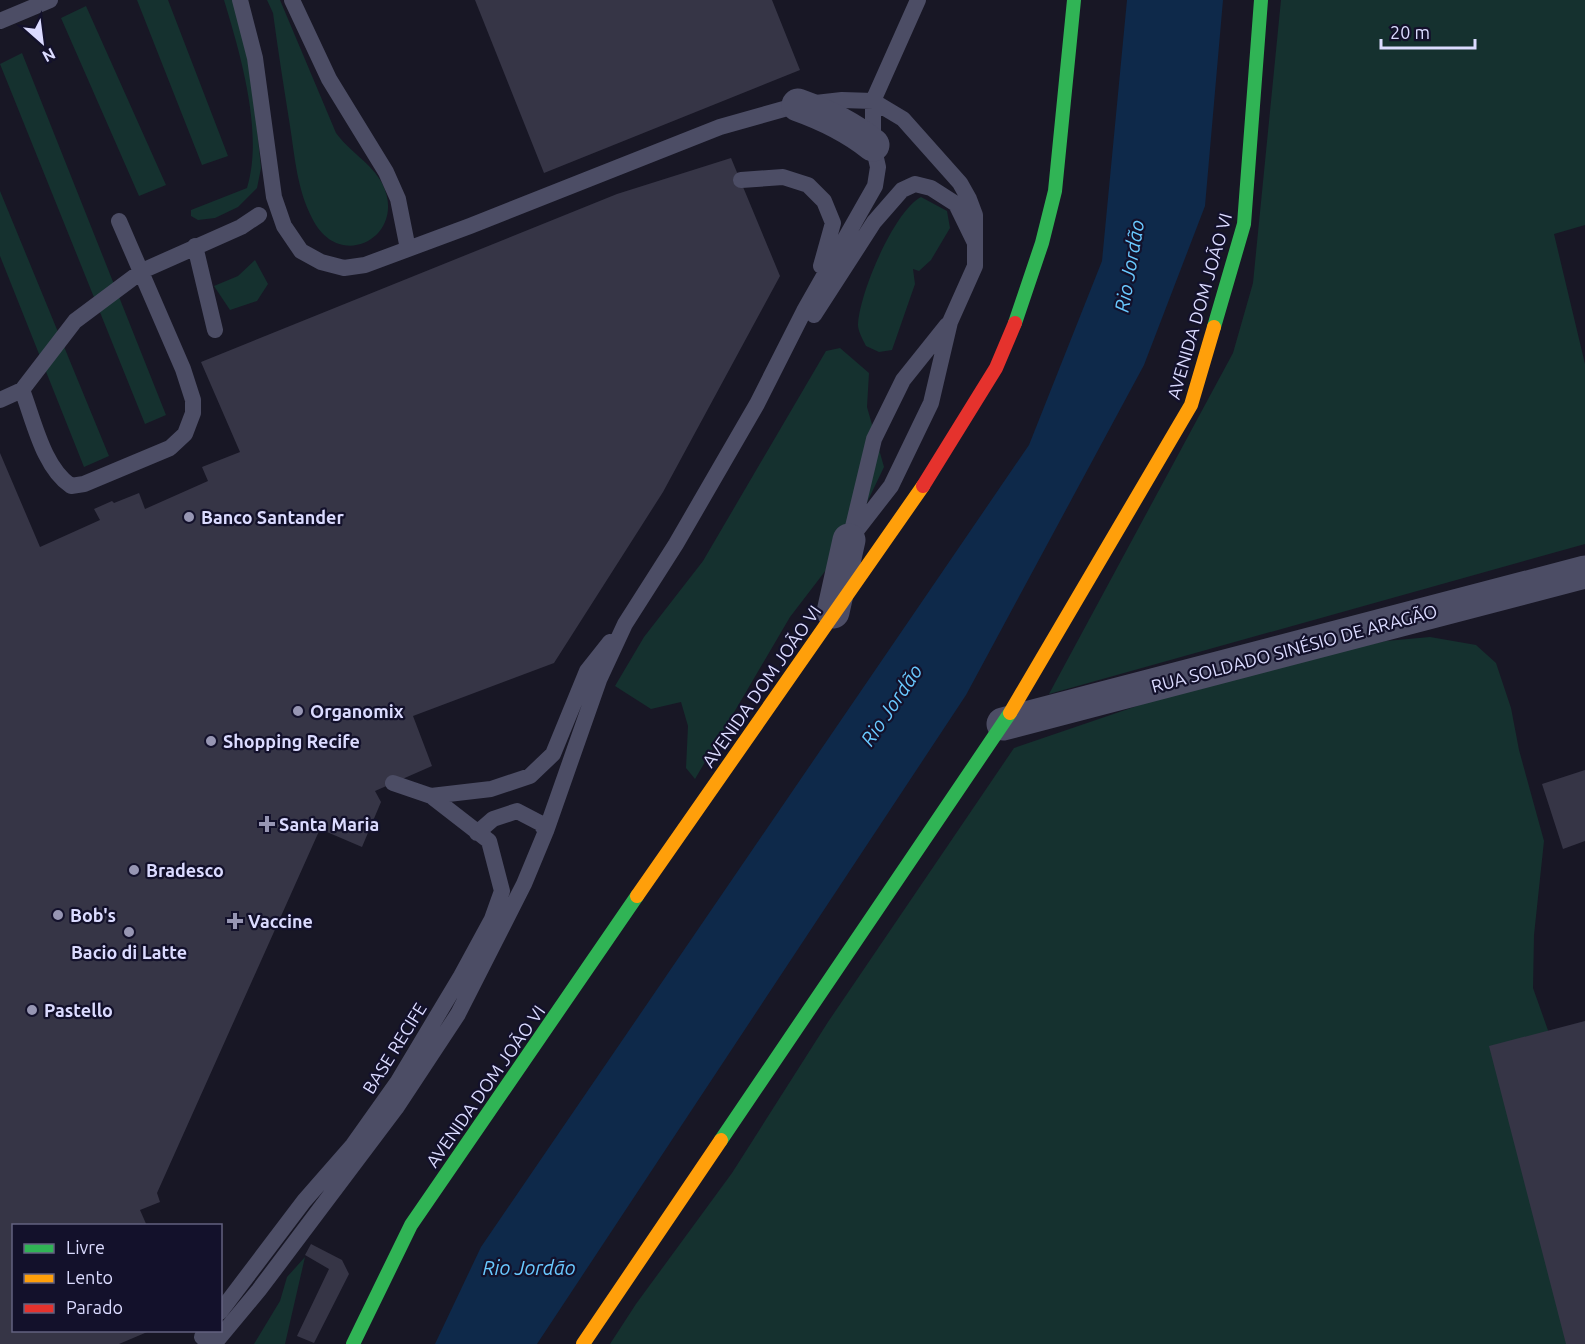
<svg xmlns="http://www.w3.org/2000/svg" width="1585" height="1344" viewBox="0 0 1585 1344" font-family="Ubuntu,sans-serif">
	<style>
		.green { fill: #15312f }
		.water { fill: #0e294a }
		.building { fill: #363546 }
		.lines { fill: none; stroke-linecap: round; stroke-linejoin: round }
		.lane { stroke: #4c4d65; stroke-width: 16 }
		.street { stroke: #4c4d65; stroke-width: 33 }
		.fast { stroke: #30b455; stroke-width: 14 }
		.slow { stroke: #ff9f0a; stroke-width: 14 }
		.jam { stroke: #e5322d; stroke-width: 14 }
		.poi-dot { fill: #9796b3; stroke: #13112b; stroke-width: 2 }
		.labels { text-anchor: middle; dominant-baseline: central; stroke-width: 4.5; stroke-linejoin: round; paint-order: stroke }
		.street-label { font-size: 18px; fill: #dbdbff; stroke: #13112b }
		.poi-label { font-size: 18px; font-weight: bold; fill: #dbdbff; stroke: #13112b; text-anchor: start }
		.water-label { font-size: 20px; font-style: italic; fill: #69c9ff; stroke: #13112b }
	</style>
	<rect width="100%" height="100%" fill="#181725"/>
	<path class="green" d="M137,0H168L228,156L202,165Z
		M224,0H234L249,49L261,168L257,188L238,207L215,218L198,220L191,216V210L247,188C264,133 240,53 224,0Z
		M267,0H280L336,133C349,151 372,164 382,183C409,236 339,274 312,218C297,189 295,158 290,126C284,88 278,51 273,13Z
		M1281,0H1585V225L1554,234L1585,364V544L1049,694L1233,353L1253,283Z
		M86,6L166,185L139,196L61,18Z
		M22,53L166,415L145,424L0,64Z
		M0,191L109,456L84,467L0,256Z
		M921,197L947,211L950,228L931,260L919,271L913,269L915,284L892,350L879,352L866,346C863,340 858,331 858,325C859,294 894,211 921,197Z
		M255,260L268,284L257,301L230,310L214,286L238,276Z
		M840,348L869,373L867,407L884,467L849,540L790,617L695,779L686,768L688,726L681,702L651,709L615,686L644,637L703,561L826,351Z
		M1430,637L1476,645L1496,663L1511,708L1519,750L1544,841L1534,935L1533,988L1550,1036L1585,1344H610L636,1304L732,1173L828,1022L1014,748L1219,678L1386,641Z
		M305,1257L285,1344H254L280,1301L287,1277Z"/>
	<path class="water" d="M1127,0H1223L1205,206L1144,365L966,695L537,1344H435L481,1247L1029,445L1102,261Z"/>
	<path class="building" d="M475,0H772L800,70L544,173Z
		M731,158L780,276L663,492L554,663L413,716L432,766L375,791L381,802L362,847L320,829L157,1193L160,1202L140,1210L147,1226H14V1330H152L119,1344H0V453L40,547L100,520L94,509L112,501L114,503L139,493L145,509L208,481L202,467L240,452L201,362L617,194Z
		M1585,770V841L1563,849L1542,784Z
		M1585,1021V1344H1566L1489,1046Z
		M311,1244L342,1260L349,1274L314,1343L297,1336L329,1269L305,1255Z"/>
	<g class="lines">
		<path class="lane" d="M240,0L255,58L274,197L284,226L301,251L321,262L344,268L365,265L470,226L720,127L798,105L842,100L873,101L903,119L960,183L969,199L975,215V243
			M292,0L329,79L386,172L398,199L408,249
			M0,21L50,0
			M741,180L783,177L808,185L824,201L833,223L821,266
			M195,246L215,330
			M814,315L874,222L902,190L915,184L931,188L956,204L975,243V266L950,322L931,403L891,486L849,540
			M22,390C34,421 43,467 71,486L84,484L170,448L185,434L193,413V400L183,369L119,221
			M0,400L22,390L75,321L142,271L241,227L259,215
			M851,535L874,439L903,380L947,325
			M431,796L491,789L530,776L553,754L587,671L610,642
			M477,833L493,819L517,811L540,823L546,831
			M220,1312L304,1201L353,1145L397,1083L461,976L492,919L502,891L489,841L431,796L393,783
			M202,1337L207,1330
			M214,1344L259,1290L396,1108L458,1014L524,884L546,831L599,680L625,624L676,544L757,404L804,311L875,186L878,167L873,145V101L918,0"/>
		<path class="street" d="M798,105C826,115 849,126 873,145
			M833,612L849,540
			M1003,724L1585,572"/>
		<path class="fast" d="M1015,323L1042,243L1055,191L1074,0
			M1214,327L1244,224L1261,0
			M721,1140L1010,713
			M353,1344L411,1225L637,896"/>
		<path class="slow" d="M1010,713L1191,405L1214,327
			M637,896L923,486
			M583,1344L721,1140"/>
		<path class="jam" d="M923,486L996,368L1015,323"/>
	</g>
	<g class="poi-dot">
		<circle cx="189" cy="517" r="6"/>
		<circle cx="298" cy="711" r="6"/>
		<circle cx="211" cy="741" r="6"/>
		<path d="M264 815h6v6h6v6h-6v6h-6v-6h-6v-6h6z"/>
		<circle cx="134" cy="870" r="6"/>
		<circle cx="58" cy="915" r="6"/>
		<path d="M232 912h6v6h6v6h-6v6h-6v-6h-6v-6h6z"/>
		<circle cx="129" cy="932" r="6"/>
		<circle cx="32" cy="1010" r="6"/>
	</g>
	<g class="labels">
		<g class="street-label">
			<text transform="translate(1199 306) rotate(-74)">AVENIDA DOM JOÃO VI</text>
			<text transform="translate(1294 648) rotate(-15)">RUA SOLDADO SINÉSIO DE ARAGÃO</text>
			<text transform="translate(761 686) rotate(-55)">AVENIDA DOM JOÃO VI</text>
			<text transform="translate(394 1048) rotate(-58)">BASE RECIFE</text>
			<text transform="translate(485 1086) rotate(-55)">AVENIDA DOM JOÃO VI</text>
		</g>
		<g class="poi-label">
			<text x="201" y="517">Banco Santander</text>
			<text x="310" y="711">Organomix</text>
			<text x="223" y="741">Shopping Recife</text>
			<text x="279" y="824">Santa Maria</text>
			<text x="146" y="870">Bradesco</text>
			<text x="70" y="915">Bob's</text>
			<text x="248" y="921">Vaccine</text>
			<text x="129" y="952" text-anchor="middle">Bacio di Latte</text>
			<text x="44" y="1010">Pastello</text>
		</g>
		<g class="water-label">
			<text transform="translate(1129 266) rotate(-80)">Rio Jordão</text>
			<text transform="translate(891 705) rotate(-56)">Rio Jordão</text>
			<text x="529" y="1267">Rio Jordão</text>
		</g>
	</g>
	<rect x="12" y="1224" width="210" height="108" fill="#13112b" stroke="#636280" stroke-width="1.5"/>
	<rect x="24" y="1244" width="30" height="9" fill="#30b455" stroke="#636280" stroke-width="1.5"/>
	<text x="66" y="1254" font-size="18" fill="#dbdbff">Livre</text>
	<rect x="24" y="1274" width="30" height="9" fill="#ff9f0a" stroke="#636280" stroke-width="1.5"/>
	<text x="66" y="1284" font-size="18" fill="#dbdbff">Lento</text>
	<rect x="24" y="1304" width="30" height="9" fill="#e5322d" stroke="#636280" stroke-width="1.5"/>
	<text x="66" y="1314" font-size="18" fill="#dbdbff">Parado</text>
	<g transform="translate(42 42) rotate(152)" stroke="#13112b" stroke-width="4.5" paint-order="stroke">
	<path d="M0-4.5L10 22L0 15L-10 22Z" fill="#dbdbff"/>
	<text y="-9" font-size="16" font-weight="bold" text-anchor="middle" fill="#dbdbff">N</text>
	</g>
	<path d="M1381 39v9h94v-9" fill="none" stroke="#dbdbff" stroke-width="3"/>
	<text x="1390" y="39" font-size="18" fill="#dbdbff" stroke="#13112b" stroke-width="4.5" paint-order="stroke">20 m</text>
</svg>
